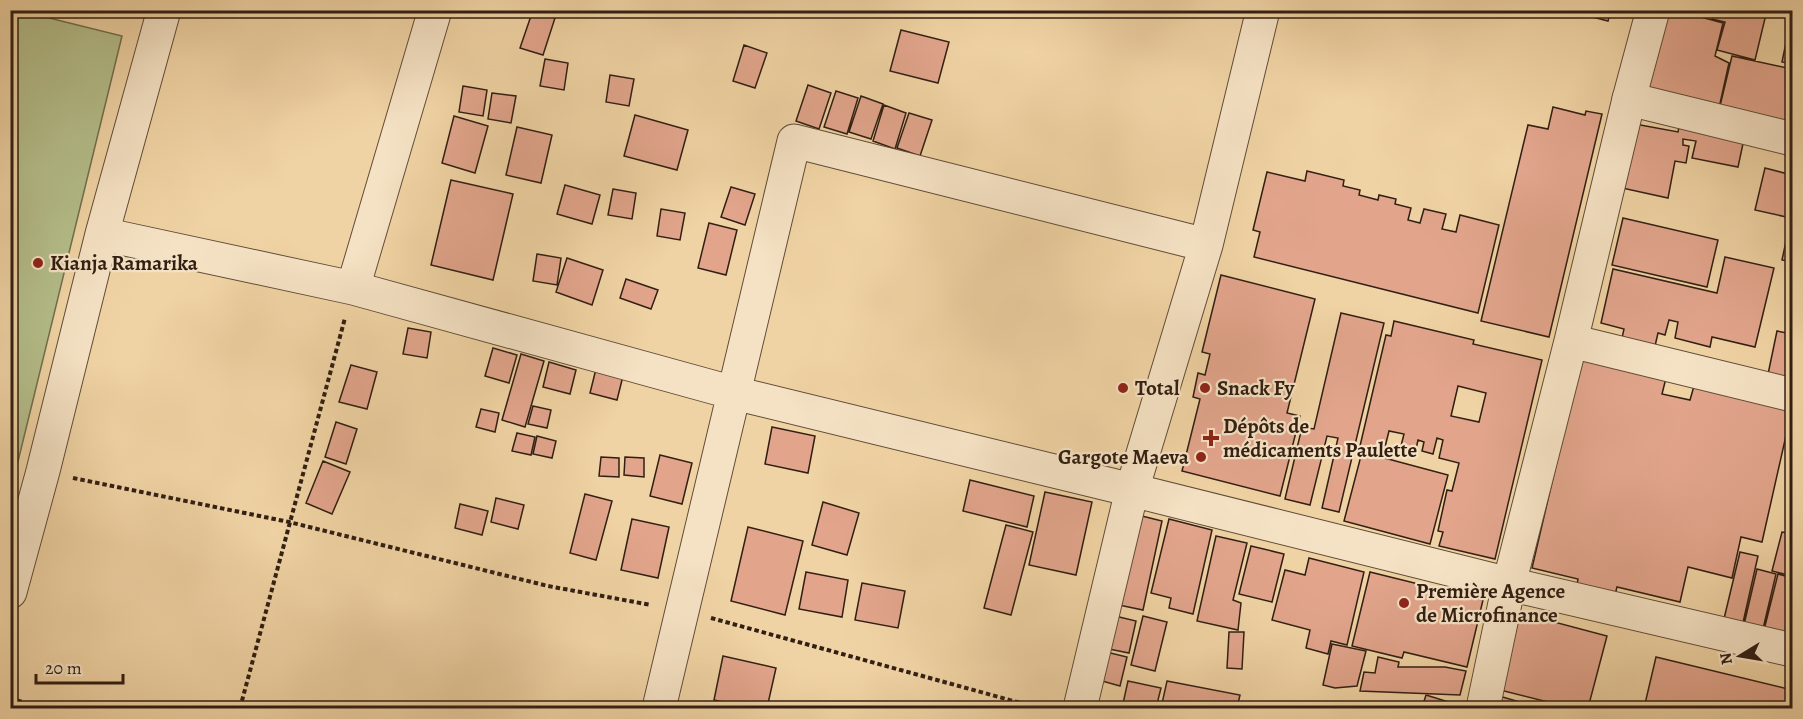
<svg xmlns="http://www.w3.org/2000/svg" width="1803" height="719" viewBox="0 0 1803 719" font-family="Alegreya,serif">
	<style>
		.green { fill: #b4be8a; stroke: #726e4e; stroke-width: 1.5 }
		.building { fill: #e2a58c; stroke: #311f13; stroke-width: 1.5; fill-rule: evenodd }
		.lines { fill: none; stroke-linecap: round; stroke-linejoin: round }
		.minor-casing { stroke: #614c37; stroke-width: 35 }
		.tertiary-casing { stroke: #614c37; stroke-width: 35 }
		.path { stroke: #311f13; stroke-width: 4; stroke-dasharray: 4.5 3; stroke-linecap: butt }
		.minor { stroke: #f5e2c4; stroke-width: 33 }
		.tertiary { stroke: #f5e2c4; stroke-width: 33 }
		.poi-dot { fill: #8f2418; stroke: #f5e2c4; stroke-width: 2 }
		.labels { text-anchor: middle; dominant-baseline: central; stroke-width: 4.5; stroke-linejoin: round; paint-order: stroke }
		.poi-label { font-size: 21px; font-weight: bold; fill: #311f13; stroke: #f5e2c4; text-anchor: start }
	</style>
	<rect width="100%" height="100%" fill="#f0d3a4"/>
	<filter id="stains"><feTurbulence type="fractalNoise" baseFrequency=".00333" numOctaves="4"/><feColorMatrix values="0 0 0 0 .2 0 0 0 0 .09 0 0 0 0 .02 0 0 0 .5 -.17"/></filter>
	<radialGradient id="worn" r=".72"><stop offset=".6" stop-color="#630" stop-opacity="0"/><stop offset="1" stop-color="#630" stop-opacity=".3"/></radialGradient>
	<path class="green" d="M21,11L122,36L11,490L10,11Z"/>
	<path class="building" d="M533,10L555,18L543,55L520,48Z
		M1566,10H1611L1608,21Z
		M1668,10H1675L1723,23L1715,56L1729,63L1719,108L1648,90Z
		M1705,10H1767L1755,60L1717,50L1725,22L1712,19L1714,13Z
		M1791,18H1792V64L1782,62Z
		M901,30L949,42L938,83L890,71Z
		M744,45L767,53L755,88L733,81Z
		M1732,56L1792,69V122L1720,106Z
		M545,59L568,63L564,90L540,86Z
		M610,75L634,79L629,106L606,102Z
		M808,85L831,93L819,129L796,121Z
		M463,86L487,90L483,116L459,112Z
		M836,91L858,98L847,134L824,127Z
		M492,93L516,96L511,123L488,119Z
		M861,96L883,104L871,139L849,132Z
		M884,105L906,113L895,149L873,141Z
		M1553,107L1585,115L1586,111L1602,114L1549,337L1481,321L1528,125L1548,129Z
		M909,113L932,120L920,156L897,148Z
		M635,115L688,130L677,170L624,156Z
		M454,116L488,126L475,173L442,163Z
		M1635,124L1678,132L1679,127L1744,139L1738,167L1692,158L1696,141L1683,139V145L1689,146L1686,163L1675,161L1668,198L1622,188Z
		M517,127L552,135L541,183L506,175Z
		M1765,168L1792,175V262L1782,260L1791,218L1755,210Z
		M1307,171L1344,180L1343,186L1360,190L1359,195L1378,200L1379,195L1396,199L1395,204L1411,208L1408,220L1420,223L1424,209L1446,214L1442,229L1456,232L1460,215L1499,225L1478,313L1254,257L1260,232L1253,230L1267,172L1305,181Z
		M451,180L513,194L493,280L431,265Z
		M565,185L600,195L592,224L557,214Z
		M731,187L755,194L745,225L721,217Z
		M613,189L636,193L632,219L608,215Z
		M661,209L685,213L680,240L657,236Z
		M1623,218L1718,240L1707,287L1612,265Z
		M709,223L737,230L726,275L698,268Z
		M537,254L561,258L557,285L533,281Z
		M1725,257L1774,268L1755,347L1712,337L1710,347L1675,338L1678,322L1669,320L1665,335L1658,333L1655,346L1622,338L1624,329L1601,323L1613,269L1717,293Z
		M567,258L603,270L592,305L556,292Z
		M1221,275L1315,299L1287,413L1300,416L1280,496L1182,471L1200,399L1193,397L1198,373L1205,375L1210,354L1202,352Z
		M626,279L658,290L651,309L620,298Z
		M1341,313L1384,323L1339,512L1322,508L1338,438L1327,436L1310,505L1285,499L1302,427L1314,429Z
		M1394,321L1474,340L1473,344L1542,360L1495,559L1439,546L1443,532L1438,531L1447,490L1452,491L1459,463L1439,458L1443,440L1437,438L1433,454L1422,451L1424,442L1418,440L1416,449L1401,446L1404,434L1389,431L1384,451L1360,446L1386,335L1391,336ZM1458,386L1486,393L1479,422L1451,416Z
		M408,328L431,332L427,358L403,354Z
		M1777,331L1792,334V385L1767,379Z
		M493,348L517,355L509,383L485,376Z
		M521,354L544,361L525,427L502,420Z
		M1581,358L1666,378L1662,394L1690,400L1694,386L1792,409L1762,542L1741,537L1732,578L1688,567L1680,602L1617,587L1614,599L1576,590L1578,579L1532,568Z
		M549,362L576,370L570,394L543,387Z
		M351,365L377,372L367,409L339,402Z
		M596,369L623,376L617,400L590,393Z
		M533,406L551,410L547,428L528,424Z
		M481,409L499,413L495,432L476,427Z
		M336,422L357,429L346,464L325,457Z
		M772,427L815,436L808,473L765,464Z
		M517,433L535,437L531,455L512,451Z
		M537,436L556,441L552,458L533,454Z
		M1362,452L1448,475L1430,544L1344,521Z
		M660,455L692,463L682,504L650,496Z
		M601,457L619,458V477L599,476Z
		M625,457L644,458V477L624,475Z
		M323,461L350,472L332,514L306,503Z
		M970,480L1034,496L1027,527L963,511Z
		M1045,492L1092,502L1076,575L1029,565Z
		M585,494L612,501L596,560L570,553Z
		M496,498L524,505L518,529L491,522Z
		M823,502L859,513L847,555L812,545Z
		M460,504L488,511L482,535L455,528Z
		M1134,514L1162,521L1143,610L1114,604Z
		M632,519L669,527L658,578L621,570Z
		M1169,519L1212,530L1193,614L1169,608L1171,598L1151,593Z
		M1006,525L1033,532L1011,615L984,608Z
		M748,527L803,541L785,615L731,601Z
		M1782,532L1792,534V576L1772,571Z
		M1216,536L1247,543L1233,600L1241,603L1238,630L1197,621Z
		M1251,546L1284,554L1272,602L1239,594Z
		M1740,552L1758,556L1742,627L1723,623Z
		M1309,558L1364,572L1347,645L1331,641L1328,654L1306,648L1310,630L1272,620L1285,570L1305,575Z
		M1757,569L1776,574L1762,633L1743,629Z
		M806,572L848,580L842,617L799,609Z
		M1370,572L1483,600L1467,667L1404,652L1402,658L1352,646Z
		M1778,574L1792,578V641L1763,634Z
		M862,583L905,591L898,628L855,620Z
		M1520,613L1607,636L1588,708H1572L1500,690Z
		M1111,615L1136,621L1129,653L1104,648Z
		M1143,616L1167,622L1155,671L1131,665Z
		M1229,632H1244L1242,669L1227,668Z
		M1332,644L1366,651L1357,686L1335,688L1323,685Z
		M1102,651L1127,657L1120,686L1095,679Z
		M723,656L776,668L767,708H749L714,700Z
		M1378,657L1399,662L1398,667H1445L1466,671L1460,695L1360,691L1364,672L1375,673Z
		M1656,657L1792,690V708H1644Z
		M1128,681L1161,688L1156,708H1122Z
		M1167,681L1240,695L1237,708H1161Z
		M1426,695L1465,707V708H1422Z
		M1499,696L1527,704L1526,708H1495Z
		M705,702L736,708H703Z"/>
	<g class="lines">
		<defs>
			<path id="minor" d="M102,234L353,288L734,393L1132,490L1509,584L1792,650
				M353,288L435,10
				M1571,341L1792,395
				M10,592L43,471L102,234L164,10
				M659,708L794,141L1206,245
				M1080,708L1132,490L1206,245L1263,10
				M1483,708L1509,584L1571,341L1629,99L1792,139"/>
			<path id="tertiary" d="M1629,99L1653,10"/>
		</defs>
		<use href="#minor" class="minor-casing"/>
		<use href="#tertiary" class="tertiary-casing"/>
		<path class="path" d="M73,478L289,522L548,586L651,605
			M711,618L1039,708
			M10,698L41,708
			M240,708L345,318"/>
		<use href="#minor" class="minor"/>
		<use href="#tertiary" class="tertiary"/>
	</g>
	<g class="poi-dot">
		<circle cx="38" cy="263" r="6"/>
		<circle cx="1123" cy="388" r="6"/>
		<circle cx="1205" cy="388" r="6"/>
		<path d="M1208 429h6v6h6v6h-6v6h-6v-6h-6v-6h6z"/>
		<circle cx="1201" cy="457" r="6"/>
		<circle cx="1404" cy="603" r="6"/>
	</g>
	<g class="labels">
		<g class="poi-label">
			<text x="50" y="263">Kianja Ramarika</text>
			<text x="1135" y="388">Total</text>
			<text x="1217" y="388">Snack Fy</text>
			<text x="1223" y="426">Dépôts de<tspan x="1223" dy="24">médicaments Paulette</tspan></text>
			<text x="1189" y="457" text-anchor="end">Gargote Maeva</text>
			<text x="1416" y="591">Première Agence<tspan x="1416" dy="24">de Microfinance</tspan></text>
		</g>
	</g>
	<rect width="1803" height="719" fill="none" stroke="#f0d3a4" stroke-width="36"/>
	<rect x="12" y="12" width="1779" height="695" fill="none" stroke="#311f13" stroke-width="3"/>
	<rect x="18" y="18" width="1767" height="683" fill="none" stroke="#311f13" stroke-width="1.5"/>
	<g transform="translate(1740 656) rotate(259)" stroke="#f5e2c4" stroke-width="4.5" paint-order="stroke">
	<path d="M0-4.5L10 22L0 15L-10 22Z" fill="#311f13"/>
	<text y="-9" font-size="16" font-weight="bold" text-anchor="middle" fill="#311f13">N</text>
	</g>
	<path d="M36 674v9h87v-9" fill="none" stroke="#311f13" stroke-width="3"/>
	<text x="45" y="674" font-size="18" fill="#311f13" stroke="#f5e2c4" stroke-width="4.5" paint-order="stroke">20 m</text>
	<rect width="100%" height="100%" filter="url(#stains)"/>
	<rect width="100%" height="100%" fill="url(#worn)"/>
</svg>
